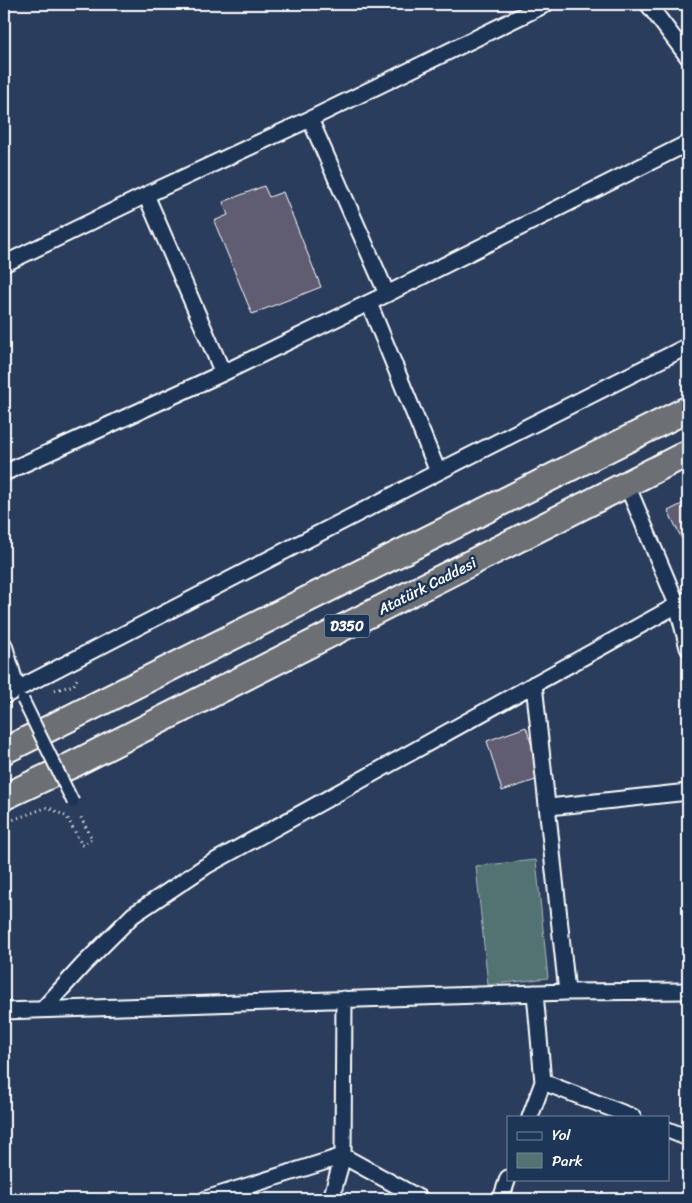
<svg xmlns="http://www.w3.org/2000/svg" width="692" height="1203" viewBox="0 0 692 1203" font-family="Sriracha,sans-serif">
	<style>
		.green { fill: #527372; stroke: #a8b9b8 }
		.building { fill: #615c71; stroke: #fff }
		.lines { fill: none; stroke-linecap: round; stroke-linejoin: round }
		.minor-casing { stroke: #fff; stroke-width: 19 }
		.trunk-casing { stroke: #fff; stroke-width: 29 }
		.path { stroke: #fff; stroke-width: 3; stroke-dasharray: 1 4; stroke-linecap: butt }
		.minor { stroke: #1d3557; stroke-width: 15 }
		.trunk { stroke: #6c6f75; stroke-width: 25 }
		.pedestrian-bridge-casing { stroke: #fff; stroke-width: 15; stroke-linecap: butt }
		.pedestrian-bridge { stroke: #1d3557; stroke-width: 11 }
		.labels { text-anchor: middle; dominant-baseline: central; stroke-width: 5; stroke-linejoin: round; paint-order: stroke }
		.shield { fill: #1d3557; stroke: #bbc2cd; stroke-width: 1 }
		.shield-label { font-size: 14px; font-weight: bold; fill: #fff }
		.street-label { font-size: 15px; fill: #fff; stroke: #1d3557 }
	</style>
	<rect width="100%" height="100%" fill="#2b3d5c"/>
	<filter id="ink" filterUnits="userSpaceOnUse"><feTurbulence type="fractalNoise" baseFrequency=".02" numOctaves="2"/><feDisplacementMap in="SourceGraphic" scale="10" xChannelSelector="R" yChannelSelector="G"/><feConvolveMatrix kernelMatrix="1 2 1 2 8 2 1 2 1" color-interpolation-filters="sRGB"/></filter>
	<g filter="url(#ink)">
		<path class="green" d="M536,860L548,978L488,985L476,866Z"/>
		<path class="building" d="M264,186L269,197L283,192L321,287L252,314L214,221L228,215L223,202Z
			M688,501V551L668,511Z
			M526,727L542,778L502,791L487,741Z"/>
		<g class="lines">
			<defs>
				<path id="minor" d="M648,4L688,57
					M310,119L387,294
					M146,195L223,373
					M4,264L146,195L310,119L546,4
					M369,303L438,472
					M4,473L223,373L387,294L688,143
					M627,485L677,604L688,648
					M4,645L17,689
					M534,684L567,992
					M4,696L438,472L688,346
					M549,807L688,792
					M43,1009L83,965L133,915L206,866L688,599
					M4,1011L567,992L688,991
					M543,1082L633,1117
					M530,1117L543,1082L535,993
					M668,1130L688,1138
					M206,1199L343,1156L421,1199
					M331,1199L343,1156L344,999
					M501,1199L508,1178"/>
				<path id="trunk" d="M4,751L688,409
					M4,797L70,766L688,453"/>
			</defs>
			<use href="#minor" class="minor-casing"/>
			<use href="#trunk" class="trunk-casing"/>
			<path class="path" d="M55,690L74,685L78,677
				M4,823L48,807L67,817L82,845L92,839L79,814"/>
			<use href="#minor" class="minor"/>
			<use href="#trunk" class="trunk"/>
			<defs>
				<path id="pedestrian-bridge" d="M23,700L73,802"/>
			</defs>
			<use href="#pedestrian-bridge" class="pedestrian-bridge-casing"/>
			<use href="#pedestrian-bridge" class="pedestrian-bridge"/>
		</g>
	</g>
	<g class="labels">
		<rect class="shield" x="324.5" y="614.5" width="45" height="23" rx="4"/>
		<g class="shield-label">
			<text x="347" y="626">D350</text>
		</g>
		<g class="street-label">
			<text transform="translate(427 586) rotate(-27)">Atatürk Caddesi</text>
		</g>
	</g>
	<rect width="692" height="1203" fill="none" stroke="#1d3557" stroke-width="20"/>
	<rect x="10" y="10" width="672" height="1183" fill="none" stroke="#fff" stroke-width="2" filter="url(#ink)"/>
	<rect x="507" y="1116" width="162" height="65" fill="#1d3557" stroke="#77869a"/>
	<rect x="517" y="1132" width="25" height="8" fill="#1d3557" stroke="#77869a"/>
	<text x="552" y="1140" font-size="15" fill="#ffffff">Yol</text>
	<rect x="517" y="1153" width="25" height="15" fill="#527372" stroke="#77869a"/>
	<text x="552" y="1166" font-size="15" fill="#ffffff">Park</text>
</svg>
